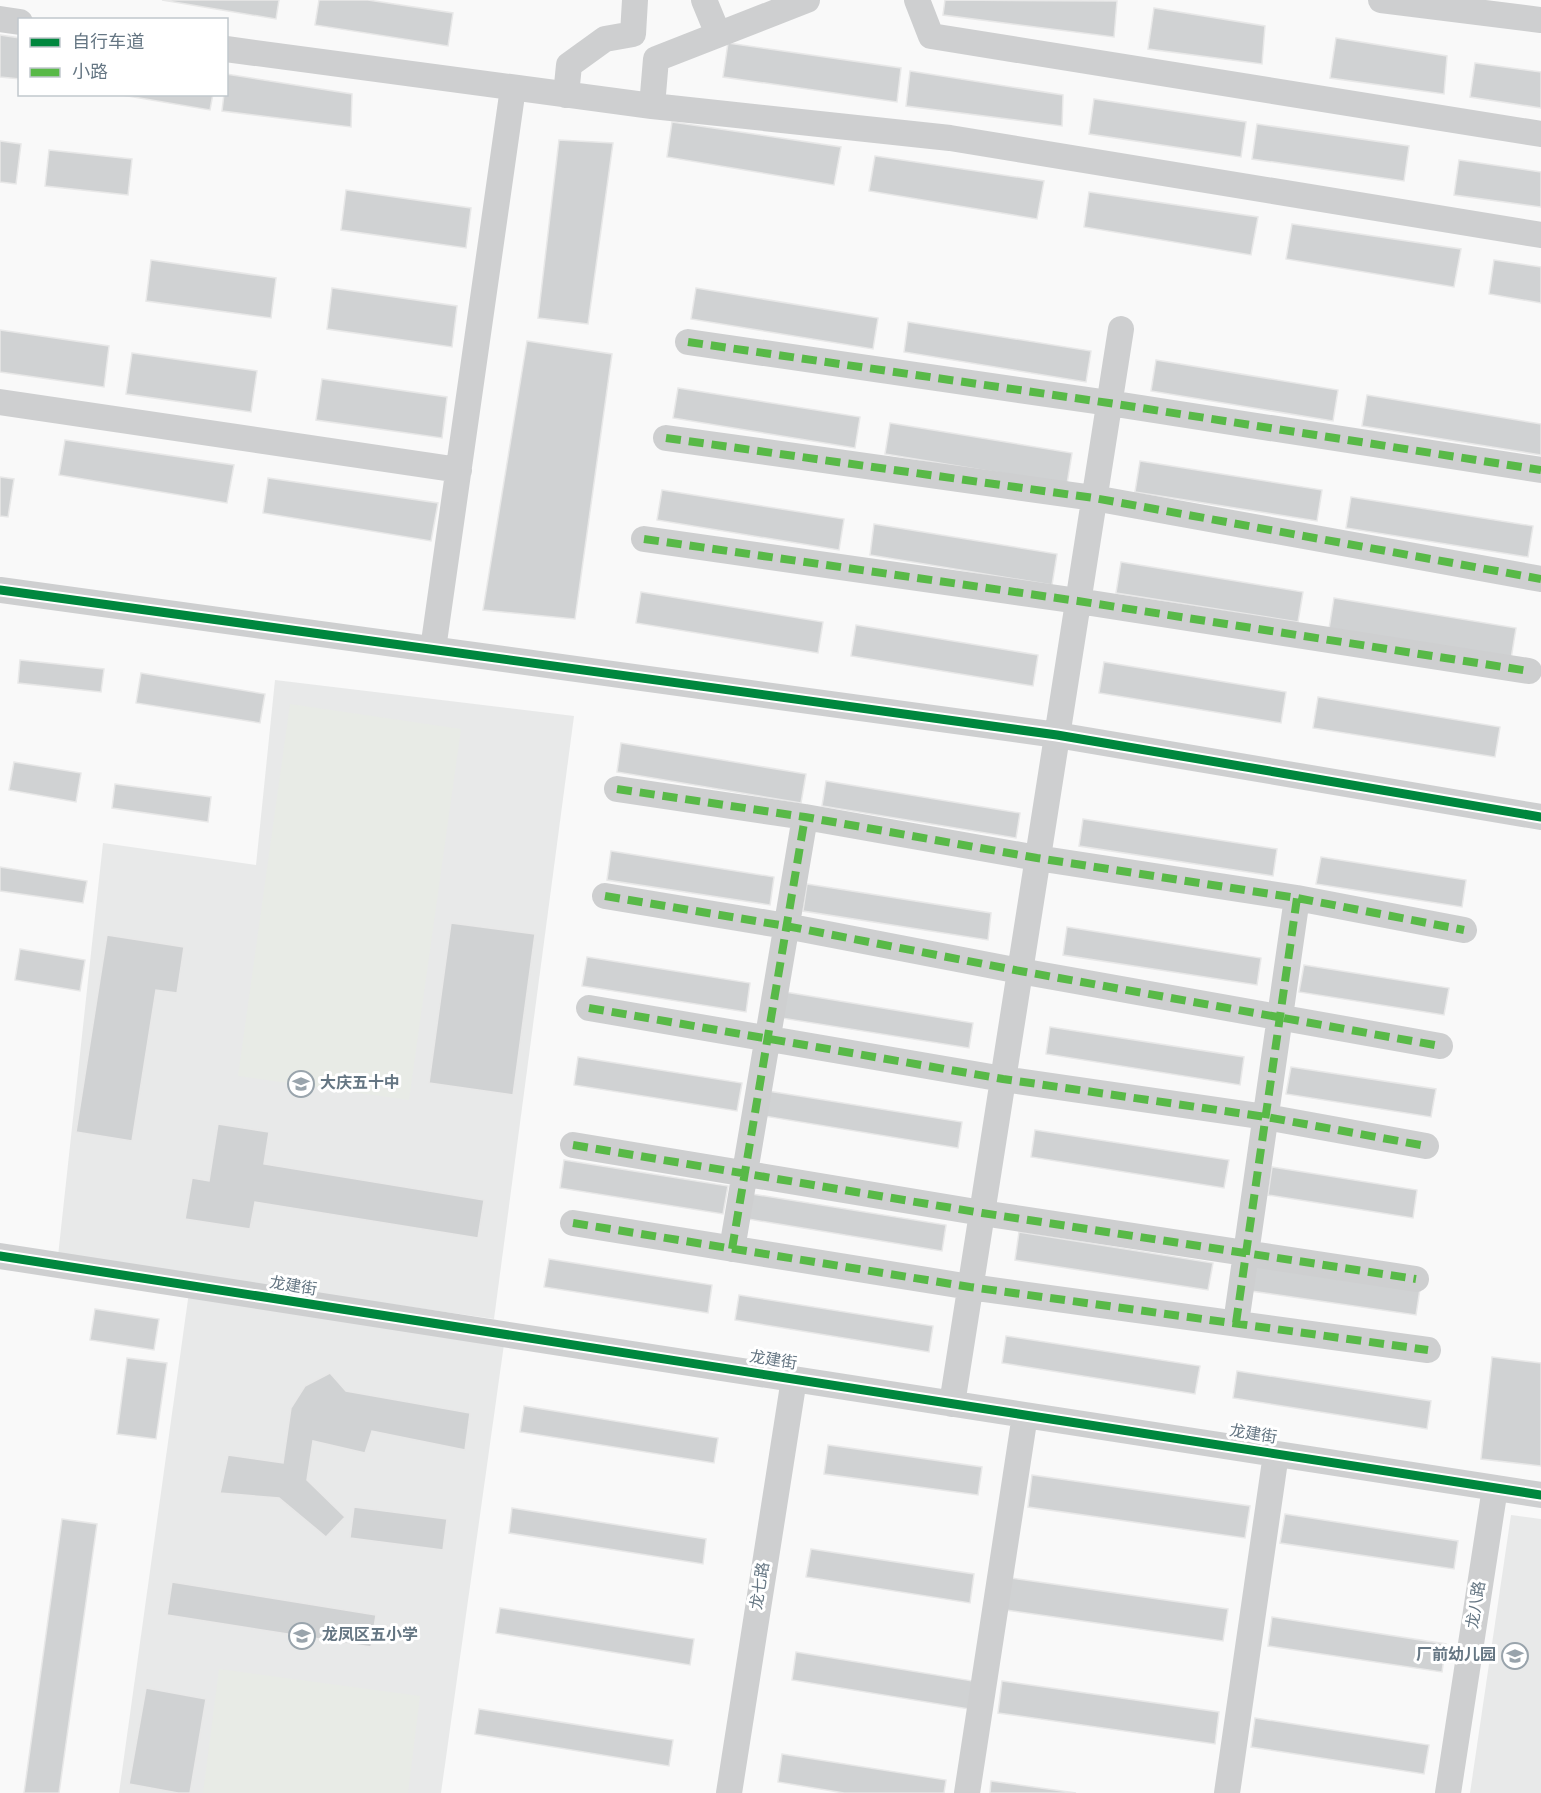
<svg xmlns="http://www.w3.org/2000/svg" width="1541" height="1793" viewBox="0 0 1541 1793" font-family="Overpass,'Noto Sans SC',sans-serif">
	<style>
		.built { fill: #e8e9e9 }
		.green { fill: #e8ebe6 }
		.building { fill: #d0d2d3; stroke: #e8e8e8; stroke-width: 1.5 }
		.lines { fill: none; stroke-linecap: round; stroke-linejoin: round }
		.minor { stroke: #cecfd0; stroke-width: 26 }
		.quiet { stroke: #58b947; stroke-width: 8; stroke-dasharray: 15 8; stroke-linecap: butt }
		.cycleway-casing { stroke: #fff; stroke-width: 13 }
		.cycleway { stroke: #00873e; stroke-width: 9 }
		.labels { text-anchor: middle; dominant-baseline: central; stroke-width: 6; stroke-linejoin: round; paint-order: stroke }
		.poi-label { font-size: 16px; font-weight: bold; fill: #657683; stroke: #fff; text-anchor: start }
		.street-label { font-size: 16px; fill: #657683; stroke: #fff }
	</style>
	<rect width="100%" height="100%" fill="#f9f9f9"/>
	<path class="built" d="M275,680L574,716L494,1319L58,1256L103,843L256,865Z
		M189,1292L505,1337L441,1793H119Z
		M1511,1515L1541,1519V1793H1470Z"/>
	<path class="green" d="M290,704L461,729L409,1100L238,1076Z
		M219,1669L420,1696L408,1793H203Z"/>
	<path class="building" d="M162,0H279L276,19Z
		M319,0H368L453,13L448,46L315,25Z
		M945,0L1117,1L1114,37L943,15Z
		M1154,8L1265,26L1262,64L1148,49Z
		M0,35L20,38V79L0,77Z
		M1336,38L1447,56L1444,94L1330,78Z
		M728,43L901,68L897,102L723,77Z
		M1475,63L1541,72V108L1470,97Z
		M910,71L1063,95L1062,126L906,106Z
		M226,74L352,94L351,127L222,111L224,94H226Z
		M116,94H213L210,110Z
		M1094,99L1246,122L1241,157L1089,134Z
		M672,122L841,147L834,185L667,157Z
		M1257,124L1409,146L1404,181L1252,159Z
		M559,140L613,143L588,324L538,318Z
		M0,141L21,144L16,184L0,182Z
		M49,150L132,159L128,195L45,186Z
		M875,156L1044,181L1037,219L869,191Z
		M1459,160L1541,172V207L1454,195Z
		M346,190L471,208L466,248L341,230Z
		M1089,192L1258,217L1251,255L1084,227Z
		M1292,224L1461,249L1454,287L1286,259Z
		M151,260L276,278L271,318L146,301Z
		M1494,260L1541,267V303L1489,294Z
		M332,288L457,306L452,347L327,329Z
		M696,288L878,318L873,349L691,319Z
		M908,322L1091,351L1086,382L904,352Z
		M0,330L109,346L104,387L0,372Z
		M527,341L612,354L575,619L483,610Z
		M132,353L257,371L251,412L126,394Z
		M1156,360L1338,390L1333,421L1151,391Z
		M322,379L447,397L442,438L316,420Z
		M678,388L860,417L855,448L673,418Z
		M1367,395L1541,424V455L1362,426Z
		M890,423L1072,453L1067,484L885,454Z
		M65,440L234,465L227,503L59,475Z
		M1140,461L1322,490L1317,521L1135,492Z
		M0,477L14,479L8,517L0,516Z
		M268,478L438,503L431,541L263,513Z
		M662,490L844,519L839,550L657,520Z
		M1351,497L1533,526L1528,557L1346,528Z
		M874,524L1057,554L1052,585L870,555Z
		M1121,562L1303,592L1298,622L1116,593Z
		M641,592L823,622L818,653L636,623Z
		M1334,598L1516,628L1511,659L1329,629Z
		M856,625L1038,655L1033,686L851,656Z
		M20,660L104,669L101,692L18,683Z
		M1104,662L1286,692L1281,723L1099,693Z
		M141,673L265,694L260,723L136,703Z
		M1318,697L1500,727L1495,757L1313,728Z
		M621,743L806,774L801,803L617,772Z
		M14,762L81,773L76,802L9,790Z
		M826,781L1020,813L1016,838L822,806Z
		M115,784L211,797L208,822L112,808Z
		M1083,819L1277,849L1273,876L1079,846Z
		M611,851L774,877L770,905L607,880Z
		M1321,857L1466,880L1462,907L1316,884Z
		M0,867L87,881L83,903L0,891Z
		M807,884L991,913L988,940L803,911Z
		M451,923L535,934L513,1095L429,1083Z
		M1067,927L1261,958L1257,985L1063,955Z
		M107,935L184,947L177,993L156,990L132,1141L76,1132Z
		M20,949L85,960L80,991L15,980Z
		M587,957L750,983L746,1012L582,986Z
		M1304,965L1449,988L1444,1015L1299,992Z
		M779,991L973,1023L969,1048L775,1017Z
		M1050,1027L1244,1057L1240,1085L1046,1054Z
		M578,1057L742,1083L737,1111L574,1085Z
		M1291,1067L1436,1089L1431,1117L1286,1094Z
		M768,1091L962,1122L958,1148L764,1116Z
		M218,1124L269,1132L264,1164L484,1200L478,1238L255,1202L250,1229L185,1219L192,1178L209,1181Z
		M1035,1130L1229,1160L1224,1188L1031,1157Z
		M564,1160L728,1186L723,1214L560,1188Z
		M1272,1167L1417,1190L1413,1218L1268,1195Z
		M752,1194L946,1225L942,1251L748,1219Z
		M1019,1232L1213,1263L1208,1290L1015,1260Z
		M549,1259L712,1285L708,1313L544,1287Z
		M1255,1265L1420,1289L1416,1315L1251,1291Z
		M739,1295L933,1326L929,1352L735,1320Z
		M95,1309L159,1319L154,1350L90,1340Z
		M1006,1336L1200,1366L1195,1394L1002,1363Z
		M1492,1357L1541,1363V1466L1481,1459Z
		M127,1358L167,1363L156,1439L117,1434Z
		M1237,1371L1431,1401L1427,1429L1233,1398Z
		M330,1373L346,1391L470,1413L465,1450L372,1431L365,1453L313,1441L307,1480L345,1517L326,1537L279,1498L220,1493L228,1455L283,1463L291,1408L305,1386Z
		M524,1406L718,1438L714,1463L520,1432Z
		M828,1445L982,1467L978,1495L824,1474Z
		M1032,1475L1250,1506L1245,1538L1028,1507Z
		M354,1507L447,1519L443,1550L350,1538Z
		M512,1508L706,1539L703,1564L509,1533Z
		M1285,1514L1458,1541L1454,1569L1280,1543Z
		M62,1519L97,1524L59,1793H24Z
		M811,1549L974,1574L970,1603L806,1577Z
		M1011,1578L1228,1609L1223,1641L1006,1610Z
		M172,1582L376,1615L371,1647L167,1615Z
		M500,1608L694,1639L690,1665L496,1633Z
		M1272,1617L1446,1644L1442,1672L1268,1646Z
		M796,1652L973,1681L969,1709L792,1680Z
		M1002,1681L1219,1712L1215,1744L998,1713Z
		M146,1688L206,1699L190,1793H178L129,1784Z
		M479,1709L673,1740L669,1766L475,1734Z
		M1255,1718L1429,1745L1424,1774L1251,1747Z
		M782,1754L946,1780L944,1793H844L778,1782Z
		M991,1781L1076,1793H990Z"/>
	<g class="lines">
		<path class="minor" d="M704,0L718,34
			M917,0L931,36L1541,134
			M1381,0L1541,20
			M0,19L20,22
			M226,49L652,106L950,138L1541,235
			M566,95L569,65L605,39L633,34L635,0
			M652,106L656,59L807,0
			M688,342L1109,403L1541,470
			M0,402L459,470
			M666,438L1094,498L1541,579
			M644,539L1078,601L1529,671
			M0,590L1057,735L1541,817
			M433,649L513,88
			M617,789L805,817L1037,858L1297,898L1464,930
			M605,896L786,926L1020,971L1440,1046
			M589,1008L1003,1079L1266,1117L1426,1146
			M573,1145L982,1213L1416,1279
			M573,1223L970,1287L1428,1350
			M732,1249L805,817
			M0,1256L1541,1495
			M1236,1323L1297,898
			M952,1404L1121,329
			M729,1793L794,1379
			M967,1793L1025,1415
			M1227,1793L1276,1454
			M1448,1793L1495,1488"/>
		<path class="quiet" d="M688,342L1109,403L1541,470
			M666,438L1094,498L1541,579
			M644,539L1078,601L1529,671
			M617,789L805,817L1037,858L1297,898L1464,930
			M605,896L786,926L1020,971L1440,1046
			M589,1008L1003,1079L1266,1117L1426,1146
			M573,1145L982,1213L1416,1279
			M573,1223L970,1287L1428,1350
			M732,1249L805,817
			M1236,1323L1297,898"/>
		<defs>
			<path id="cycleway" d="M0,590L1057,735L1541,817
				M0,1256L1541,1495"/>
		</defs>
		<use href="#cycleway" class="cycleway-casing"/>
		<use href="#cycleway" class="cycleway"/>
	</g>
	<defs>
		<symbol id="school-ring" viewBox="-11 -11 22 22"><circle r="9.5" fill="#fff" stroke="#99a4ac" stroke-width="1.5"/><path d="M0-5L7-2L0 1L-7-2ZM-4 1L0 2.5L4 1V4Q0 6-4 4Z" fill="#99a4ac"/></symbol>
	</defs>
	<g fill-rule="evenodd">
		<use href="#school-ring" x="286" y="1069" width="30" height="30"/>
		<use href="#school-ring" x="287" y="1621" width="30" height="30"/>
		<use href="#school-ring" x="1500" y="1641" width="30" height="30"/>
	</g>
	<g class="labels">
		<g class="poi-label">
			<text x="320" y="1084">大庆五十中</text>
			<text x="322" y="1636">龙凤区五小学</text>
			<text x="1496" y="1656" text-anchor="end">厂前幼儿园</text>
		</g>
		<g class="street-label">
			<text transform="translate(293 1287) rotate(9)">龙建街</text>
			<text transform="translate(773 1361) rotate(9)">龙建街</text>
			<text transform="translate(1253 1435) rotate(9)">龙建街</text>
			<text transform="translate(761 1586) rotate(-81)">龙七路</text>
			<text transform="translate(1477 1605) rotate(-81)">龙八路</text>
		</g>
	</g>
	<rect x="18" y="18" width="210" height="78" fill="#ffffff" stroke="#c1c8cd" stroke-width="1.5"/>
	<rect x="30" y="38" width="30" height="9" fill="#00873e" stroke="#c1c8cd" stroke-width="1.5"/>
	<text x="72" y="48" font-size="18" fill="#657683">自行车道</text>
	<rect x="30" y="68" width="30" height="9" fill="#58b947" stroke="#c1c8cd" stroke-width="1.5"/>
	<text x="72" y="78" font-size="18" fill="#657683">小路</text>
</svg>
